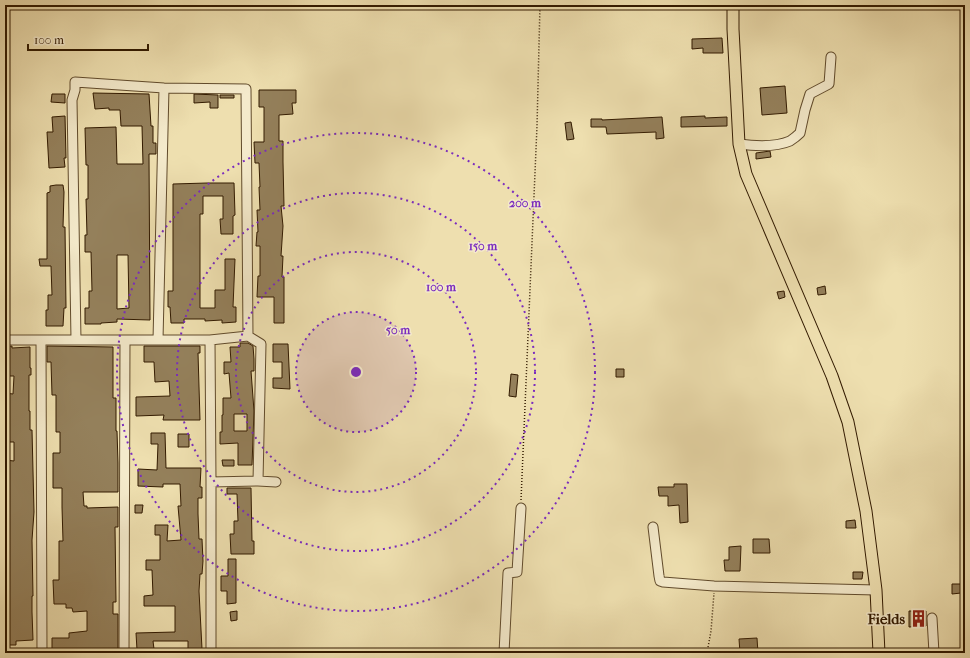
<svg xmlns="http://www.w3.org/2000/svg" width="970" height="658" viewBox="0 0 970 658" font-family="'IM FELL French Canon',serif">
	<style>
		.building { fill: #94805b; stroke: #321a00; fill-rule: evenodd }
		.lines { fill: none; stroke-linecap: round; stroke-linejoin: round }
		.minor-casing { stroke: #614b2c; stroke-width: 11 }
		.major-casing { stroke: #321a00; stroke-width: 13 }
		.path { stroke: #321a00; stroke-width: 1.5; stroke-dasharray: 1 2; stroke-linecap: butt }
		.minor { stroke: #f4eacb; stroke-width: 9 }
		.major { stroke: #eedfaf; stroke-width: 11 }
		.ring { fill: none; stroke: #7b2cbf; stroke-width: 2; stroke-dasharray: 2 4 }
		.labels { text-anchor: middle; dominant-baseline: central; stroke-width: 3; stroke-linejoin: round; paint-order: stroke }
		.poi-label { font-size: 15px; font-weight: bold; fill: #321a00; stroke: #f4eacb; text-anchor: end }
		.centre { fill: #7b2cbf; stroke: #f4eacb; stroke-width: 2 }
		.ring-label { font-size: 12px; text-anchor: middle; font-weight: bold; fill: #7b2cbf; stroke: #f4eacb; stroke-width: 3; stroke-linejoin: round; paint-order: stroke }
	</style>
	<rect width="100%" height="100%" fill="#eedfaf"/>
	<filter id="stains"><feTurbulence type="fractalNoise" baseFrequency=".005" numOctaves="4"/><feColorMatrix values="0 0 0 0 .2 0 0 0 0 .09 0 0 0 0 .02 0 0 0 .5 -.17"/></filter>
	<radialGradient id="worn" r=".72"><stop offset=".6" stop-color="#630" stop-opacity="0"/><stop offset="1" stop-color="#630" stop-opacity=".3"/></radialGradient>
	<path class="building" d="M722,38L723,53H703V48L692,49V39Z
		M785,86L787,113L762,115L760,88Z
		M259,90H296V103H292L293,114L279,115V141H283V162L284,206H281L283,226L281,256H283L282,277H284V323H274V297H257L258,276H260V246H256L257,232H258L257,210H260L259,187H260L259,163H255L254,142H264V107H259Z
		M93,93L149,94L151,126H153V143H156V154H149L150,320L117,319V322L101,323V324H85V308H89V291H92L91,252H85V235H87L86,199H88V165H86L85,128L116,127L117,164H143L142,126H121L120,110H109V108L95,109ZM117,255H128L129,308L117,309Z
		M52,94H65V103L51,102Z
		M194,94L218,95V108H210V102L194,103Z
		M220,95H234V98H220Z
		M65,116L66,158H64L65,167L49,168L47,132H53L52,117Z
		M705,116V118L727,117V126L681,127V117Z
		M662,117L664,138L656,139V132L607,134L606,127H591V119H602V120Z
		M571,122L574,139L567,140L565,123Z
		M770,151L771,157L756,159V153Z
		M207,183H234L235,215L233,216V234H221L220,219H223V196H203V214H200V308H215V290H225V259H235L233,307H236V322L222,323V320L205,321V319H184V323H171L170,307H168V291H173V184Z
		M56,185H63L64,192L63,227H65L66,308H64L63,326H46V310H48V295H52L51,266H40L39,259H47V193L50,192V186Z
		M825,286L826,294L818,295L817,288Z
		M784,291L785,297L779,299L777,292Z
		M240,343H248L253,346L254,359V371H251L254,411L252,465H238V443L220,444V432H222V415H223V398H231L229,373L224,374V362H231L230,347H240ZM234,414H247V431H234Z
		M273,344H288L290,389L273,388V378H282V362H273Z
		M12,346V348L30,347V368H31V375H29V411H30V430H32L34,512L32,540L33,596H32V612L33,640L16,641V645H8V637H5V630H8L7,612H5V460L14,461V442H5V430H7V408H5V393L13,394L14,376H5V347Z
		M47,346L113,347V398H116V431H117L118,463V492H83L84,506H87V508L118,507V527H115L116,602H113V614H118V650L68,649V652L52,651V638H69V633L87,631V611L73,612L72,608H66V604H54L53,580H59V541H63L62,507V488H53V453H60V432H56V395H52L51,362H47Z
		M144,346H200V353H198L200,420H163L164,415L136,416V397L170,396L169,381L155,382L154,362H144Z
		M616,369H624V377H616Z
		M511,374L518,375L516,397L509,396Z
		M151,433H165L166,468H201L200,487H202V498H198V514L199,539H202L203,561L202,574H200L199,591L202,649H188V641H153L154,649L137,650L136,633L175,632V606H144V596L153,595L152,570H146V560H160V535H155V525H168L167,541L181,540L178,506H181L180,484H163V487L138,486V469L157,470L158,444H151Z
		M178,434H189V447H178Z
		M222,460H234V466H223Z
		M674,484H687L688,522L680,523L679,505L668,506V496H659L658,487H674Z
		M227,488H251L252,541H254V554H231L230,534H234V521H238L237,494H227Z
		M135,505H143L142,513H135Z
		M855,520L856,528H846V521Z
		M753,539H769L770,553H753Z
		M741,546L740,571H725L724,560H729V547Z
		M228,559H236V603L227,604V591H221V576H228Z
		M853,572H863L862,579H853Z
		M952,584H961V593L952,594Z
		M237,611V620L231,621L230,612Z
		M909,611H926V626L909,627Z
		M757,638L758,653H740L739,639Z"/>
	<g class="lines">
		<defs>
			<path id="minor" d="M739,144C754,146 776,147 790,141C793,139 797,136 800,133L805,110L810,94L829,84L831,57
				M5,340H210L248,336L261,344L258,481
				M41,340L42,653
				M76,340L72,100L75,90V82L164,88L246,89L248,336
				M158,340L164,88
				M210,340L211,482V653
				M211,482L258,481L276,482
				M653,527L659,576L660,581L663,582L714,586L876,590
				M932,618L934,653
				M124,653L125,340
				M504,653L508,573L517,572L521,508"/>
			<path id="major" d="M733,5V29L739,144L746,174L832,376L848,422L866,511L876,590L879,653"/>
		</defs>
		<use href="#minor" class="minor-casing"/>
		<use href="#major" class="major-casing"/>
		<path class="path" d="M521,500L537,126L540,5
			M707,653L711,631L714,593"/>
		<use href="#minor" class="minor"/>
		<use href="#major" class="major"/>
	</g>
	<circle cx="356" cy="372" r="60" fill="#7b2cbf" fill-opacity=".12"/>
	<g class="ring">
		<circle cx="356" cy="372" r="60"/>
		<circle cx="356" cy="372" r="120"/>
		<circle cx="356" cy="372" r="179"/>
		<circle cx="356" cy="372" r="239"/>
	</g>
	<defs>
		<symbol id="building-bare" viewBox="-9 -9 18 18"><path d="M-4-6H4V6H1V3H-1V6H-4ZM-2.5-4.3h1.7v1.8h-1.7ZM.8-4.3h1.7v1.8H.8ZM-2.5-1h1.7V.8h-1.7ZM.8-1h1.7V.8H.8Z" fill="#8f2418" stroke="#f4eacb" stroke-width="2.5" paint-order="stroke"/></symbol>
	</defs>
	<g fill-rule="evenodd">
		<use href="#building-bare" x="906" y="606" width="25" height="25"/>
	</g>
	<g class="labels">
		<g class="poi-label">
			<text x="905" y="619">Fields</text>
		</g>
	</g>
	<circle cx="356" cy="372" r="6" class="centre"/>
	<g class="ring-label">
		<text x="525" y="207">200 m</text>
		<text x="483" y="250">150 m</text>
		<text x="441" y="291">100 m</text>
		<text x="398" y="334">50 m</text>
	</g>
	<rect width="970" height="658" fill="none" stroke="#eedfaf" stroke-width="20"/>
	<rect x="6" y="6" width="958" height="646" fill="none" stroke="#321a00" stroke-width="2"/>
	<rect x="10" y="10" width="950" height="638" fill="none" stroke="#321a00"/>
	<path d="M28 44v6h120v-6" fill="none" stroke="#321a00" stroke-width="2"/>
	<text x="34" y="44" font-size="12" fill="#321a00" stroke="#f4eacb" stroke-width="3" paint-order="stroke">100 m</text>
	<rect width="100%" height="100%" filter="url(#stains)"/>
	<rect width="100%" height="100%" fill="url(#worn)"/>
</svg>
